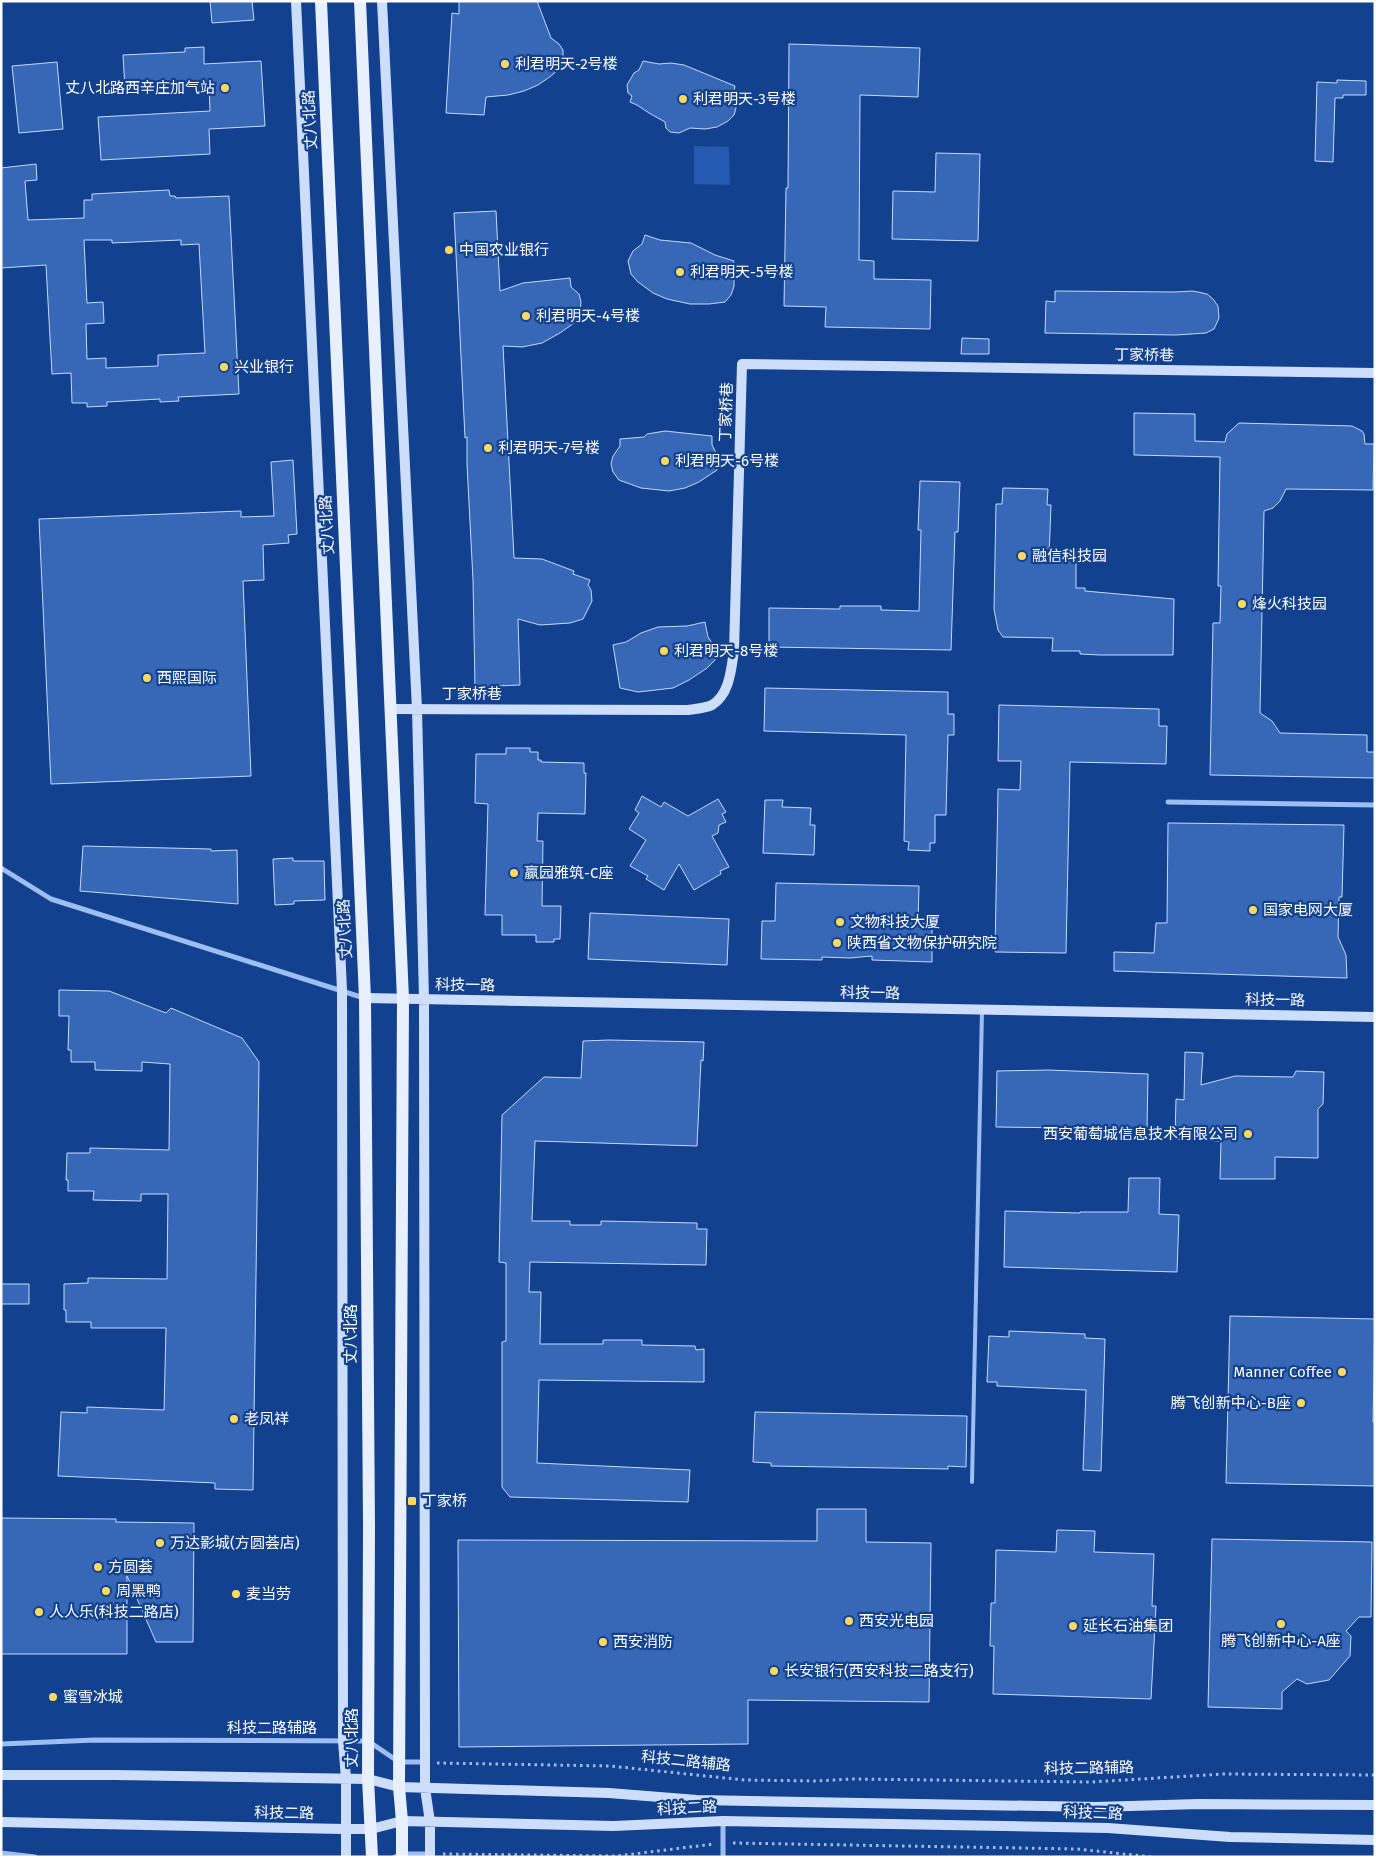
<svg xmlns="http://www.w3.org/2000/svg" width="1376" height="1858" viewBox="0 0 1376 1858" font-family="'Fira Sans','Noto Sans SC',sans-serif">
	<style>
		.green { fill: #245aaf }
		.building { fill: #3668b7; stroke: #c4dafd; fill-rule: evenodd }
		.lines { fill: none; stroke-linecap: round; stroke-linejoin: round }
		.path { stroke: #9dbef2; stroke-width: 3; stroke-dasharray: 2.5 4; stroke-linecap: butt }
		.lane { stroke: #9dbef2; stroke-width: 4 }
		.street { stroke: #9dbef2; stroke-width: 5 }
		.secondary { stroke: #ccdefc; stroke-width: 10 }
		.primary { stroke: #e8efff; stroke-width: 12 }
		.poi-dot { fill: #ffda5e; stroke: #124190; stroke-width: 2 }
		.labels { text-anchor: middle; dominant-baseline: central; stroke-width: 4.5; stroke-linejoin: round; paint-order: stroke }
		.poi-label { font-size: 15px; fill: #fff; stroke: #124190; text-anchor: start }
		.street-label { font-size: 15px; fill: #fff; stroke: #124190 }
	</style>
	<rect width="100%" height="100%" fill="#124190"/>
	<path class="green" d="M694,146L729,147L730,185L694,184Z"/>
	<path class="building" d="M210,1H252L254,20L212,23Z
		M459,1H537L551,38L559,44L563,50V61L561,67L551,76L538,85L524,91L508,95L486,97L484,115L446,113L452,13L459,14Z
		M789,44L920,48L918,97L860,95L859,260L874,261V279L931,280L930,329L825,327L826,307L784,306L786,188H788Z
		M204,47V64L261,61L265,126L209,129L210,154L101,160L98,117L210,111L209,86L125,89L123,55L185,52V48Z
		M643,61L659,64L671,63L684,65L735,86L733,97L736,108L734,115L728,121L717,127L705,129L690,128L679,133L670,132L666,128L665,122L649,113L637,105L630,102L632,96L628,93L627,85L634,73L639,70Z
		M57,62L63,129L19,133L12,66Z
		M1337,80L1366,81V95H1343V98H1335L1333,162L1315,161L1317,82L1337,83Z
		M936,153L980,154L978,241L892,239L893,191L935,192Z
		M36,164L37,180L25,181L28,220L84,218V200H92V194L169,190L170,196H175L176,198L229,196L239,394L178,397L179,401L160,402V399L107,402V406L87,407V403H72L71,373L52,374L46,265L1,268V168ZM84,240H112V243L181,240V245L199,244L205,353L158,355V366L106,368V358L87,359L86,324L104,323L103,302L87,303Z
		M496,211L500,291L523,283L570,278L571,287L579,294L581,302L580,314L574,323L560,333L542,343L522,347L503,346L514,558L542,559L574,571L573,574L590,580L588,585L591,590L592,601L583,619L570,623L540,625L518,619L520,685L475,687L473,580L467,464V437L465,438L454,213Z
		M645,235L660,240L691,243L715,255L734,261L731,272L734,277V286L731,295L725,302L709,304H690L667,299L653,293L638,282L631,274L628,261L633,251L642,244Z
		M1055,291L1175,292L1193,291L1207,294L1213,299L1218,306L1219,318L1214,329L1206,333L1176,335L1045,333L1046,301L1055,302Z
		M962,338L989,339V354H961Z
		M1134,413L1195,414V441L1225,442L1227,434L1239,423L1352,426L1362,431L1364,434L1365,444H1374L1373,490L1286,489L1280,501L1273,508L1264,511L1260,713L1272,721L1280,733L1367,735V752H1375V778L1210,775L1213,623H1220L1221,586H1218L1220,457L1134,455Z
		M665,431L712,436V445L718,457L717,470L699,482L685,488L669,491L641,488L619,480L613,472L611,464L613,456L620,446V439L644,437L647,434Z
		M293,460L297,534L288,535L289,543L263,545L264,580L243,581L251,776L51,784L39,519L241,511V517L274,516L271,462Z
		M920,481L960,482L958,532H955L951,650L769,647V608L840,609V606H881V610L919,611L921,530H918Z
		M1003,488L1048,489L1047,505H1051L1049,557L1076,558V588H1085V591L1174,599L1173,655H1100L1080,654V651H1052L1053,638L1003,637L998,630L994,609L996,504H1002Z
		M705,622L708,637L714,646L715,657V660L707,668L689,680L673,688L638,692L620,688L613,645L626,642L641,633L658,627L687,626Z
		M765,688L948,692V714H954V735H948L946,815H935V843H930V851L908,850L909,842L904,841L906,735L764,731Z
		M999,705L1159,709V726H1167L1166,764L1070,762L1066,953L995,952L998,789L1020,790L1021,761H998Z
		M506,748H530V752H538V760H541V762L584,763V773H586L585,814L538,813L537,841H543L542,906H561L560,939H554V942H536V935H502V915H485L488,804L475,803L476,754H506Z
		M642,796L661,807L664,802L688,816L718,799L726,812L722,814L726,822L719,825L718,833L712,836L729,867L720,871L721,874L694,890L679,864L664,890L646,879L648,876L630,866L646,840L629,829L639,813L635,810Z
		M765,800H783L782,807L811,808L810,825H815L814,855L763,853Z
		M1168,823L1344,825L1342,897H1339L1338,937L1346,955L1347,978L1114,971V952L1154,953L1156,923H1167Z
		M83,846L211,849V851L237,850L238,904L80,891Z
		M293,858V861H324L325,900L294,901V904L275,905L273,859Z
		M776,883L919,886L918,923L932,924V962L872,960V956L850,958L822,957V960L761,959L762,921H775Z
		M590,913L729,919L727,965L588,959Z
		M59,990L109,991L166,1013L171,1008L242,1038L259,1062L253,1490L215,1489V1483L58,1476L61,1412L87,1413V1407L164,1410L166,1328H91V1322H66V1310H64V1284L88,1283V1278L167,1279L168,1194H141V1201L93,1200L94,1191H68V1180H66L67,1153H90V1148L169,1150L170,1064L142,1062V1071L95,1070V1062H71V1050H68L69,1016H59Z
		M609,1040L704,1042L703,1061L701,1060L697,1146L535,1141L532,1221H570V1225H601V1221L697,1223V1229H707L706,1265L530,1262L529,1292H541L540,1344H603V1340H642V1345L695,1346L696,1350L704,1349V1382L539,1380L537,1463L690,1470L688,1502L510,1497L502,1487V1342L506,1341V1263L499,1262L502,1115L544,1077L581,1078L583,1041Z
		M1185,1052L1203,1053L1201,1085L1235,1076L1293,1077L1296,1071L1324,1072L1323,1104L1318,1109V1158L1275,1157V1179H1220L1221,1141L1175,1139L1176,1099L1184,1100Z
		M1049,1070L1148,1074L1147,1129L996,1127L997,1071Z
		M1129,1178H1160L1159,1214L1179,1215L1177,1272L1004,1267L1005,1211L1080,1213V1212H1128Z
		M1,1284H29V1304H1Z
		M1230,1316L1375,1319L1373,1422H1375V1486L1226,1483Z
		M1009,1331L1085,1334V1338L1105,1339L1101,1471L1083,1470L1086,1390L997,1386V1382H987L989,1336L1009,1337Z
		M755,1412L967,1416L966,1467L948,1466V1469L771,1466V1463L753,1462Z
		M817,1509H866V1542L931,1543L929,1702L748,1700V1744L459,1747L458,1540L817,1541Z
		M1,1518L116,1519V1522L194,1523L193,1642H156L127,1576V1654H1Z
		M1057,1530L1095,1531L1094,1552L1154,1554L1152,1606H1156L1151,1699L993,1694L994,1646H990L991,1603H995L996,1550L1056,1552Z
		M1212,1539L1372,1542L1371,1617H1359L1346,1631L1351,1636L1350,1656L1329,1680L1307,1684L1297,1679L1282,1692V1709L1208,1707Z"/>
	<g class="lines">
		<path class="path" d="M437,1763L610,1766L745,1780L817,1781L851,1779L1091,1782L1224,1774L1375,1775
			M733,1843L1077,1849L1152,1857
			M443,1854L617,1856L714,1844"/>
		<path class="lane" d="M972,1482L982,1010"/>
		<path class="street" d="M1168,802L1375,805
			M1,868L51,899L364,998
			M1,1744L95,1740L368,1741L399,1762H425
			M1,1853L35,1857
			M395,1857L402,1854H430
			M723,1857V1821"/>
		<path class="secondary" d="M296,1L342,990L343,1741L346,1779V1857
			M382,1L417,709L424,999L425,1762V1788L430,1822V1857
			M391,709L688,710C695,709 706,708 712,705C730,694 731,669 734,651L742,364L1375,373
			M365,998L1375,1017
			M1,1775H116L368,1779L399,1787L609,1793L697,1800L1096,1807L1199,1804L1375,1805
			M1,1822L345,1829H371L402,1821L614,1826L723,1821L1108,1828L1230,1837L1375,1840"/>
		<path class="primary" d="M321,1L365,998L369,1525L368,1779L372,1857
			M360,1L403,999L399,1787L402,1821V1857"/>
	</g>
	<g class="poi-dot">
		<circle cx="505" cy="64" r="5"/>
		<circle cx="225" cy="88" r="5"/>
		<circle cx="683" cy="99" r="5"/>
		<circle cx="449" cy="250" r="5"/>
		<circle cx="680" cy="272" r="5"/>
		<circle cx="526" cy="316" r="5"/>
		<circle cx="224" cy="367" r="5"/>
		<circle cx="488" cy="448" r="5"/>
		<circle cx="665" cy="461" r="5"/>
		<circle cx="1022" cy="556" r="5"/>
		<circle cx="1242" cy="604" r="5"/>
		<circle cx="664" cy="651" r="5"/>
		<circle cx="147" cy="678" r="5"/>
		<circle cx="514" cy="873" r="5"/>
		<circle cx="1253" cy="910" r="5"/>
		<circle cx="840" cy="922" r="5"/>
		<circle cx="837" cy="943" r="5"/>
		<circle cx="1248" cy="1134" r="5"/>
		<circle cx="1342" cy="1372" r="5"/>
		<circle cx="1301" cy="1403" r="5"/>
		<circle cx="234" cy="1419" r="5"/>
		<rect x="407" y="1496" width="10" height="10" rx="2.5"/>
		<circle cx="160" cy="1543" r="5"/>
		<circle cx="98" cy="1567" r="5"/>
		<circle cx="106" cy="1591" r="5"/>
		<circle cx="236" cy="1594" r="5"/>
		<circle cx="39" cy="1612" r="5"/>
		<circle cx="849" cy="1621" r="5"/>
		<circle cx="1281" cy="1624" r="5"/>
		<circle cx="1073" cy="1626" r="5"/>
		<circle cx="603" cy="1642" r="5"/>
		<circle cx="774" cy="1671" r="5"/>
		<circle cx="53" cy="1697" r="5"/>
	</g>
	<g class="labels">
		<g class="poi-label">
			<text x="515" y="64">利君明天-2号楼</text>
			<text x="215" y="88" text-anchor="end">丈八北路西辛庄加气站</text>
			<text x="693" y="99">利君明天-3号楼</text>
			<text x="459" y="250">中国农业银行</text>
			<text x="690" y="272">利君明天-5号楼</text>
			<text x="536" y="316">利君明天-4号楼</text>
			<text x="234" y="367">兴业银行</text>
			<text x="498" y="448">利君明天-7号楼</text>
			<text x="675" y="461">利君明天-6号楼</text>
			<text x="1032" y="556">融信科技园</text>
			<text x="1252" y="604">烽火科技园</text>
			<text x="674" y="651">利君明天-8号楼</text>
			<text x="157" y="678">西熙国际</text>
			<text x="524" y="873">赢园雅筑-C座</text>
			<text x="1263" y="910">国家电网大厦</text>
			<text x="850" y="922">文物科技大厦</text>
			<text x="847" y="943">陕西省文物保护研究院</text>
			<text x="1238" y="1134" text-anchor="end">西安葡萄城信息技术有限公司</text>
			<text x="1332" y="1372" text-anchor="end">Manner Coffee</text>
			<text x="1291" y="1403" text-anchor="end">腾飞创新中心-B座</text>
			<text x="244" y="1419">老凤祥</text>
			<text x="422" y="1501">丁家桥</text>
			<text x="170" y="1543">万达影城(方圆荟店)</text>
			<text x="108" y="1567">方圆荟</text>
			<text x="116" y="1591">周黑鸭</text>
			<text x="246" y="1594">麦当劳</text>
			<text x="49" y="1612">人人乐(科技二路店)</text>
			<text x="859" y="1621">西安光电园</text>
			<text x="1083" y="1626">延长石油集团</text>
			<text x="1281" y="1641" text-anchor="middle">腾飞创新中心-A座</text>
			<text x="613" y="1642">西安消防</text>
			<text x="784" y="1671">长安银行(西安科技二路支行)</text>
			<text x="63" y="1697">蜜雪冰城</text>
		</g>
		<g class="street-label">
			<text transform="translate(310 120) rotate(-93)">丈八北路</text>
			<text transform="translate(1144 355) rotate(1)">丁家桥巷</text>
			<text transform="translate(726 412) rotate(-88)">丁家桥巷</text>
			<text transform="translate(327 525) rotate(-93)">丈八北路</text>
			<text x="472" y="694">丁家桥巷</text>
			<text transform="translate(345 929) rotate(-93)">丈八北路</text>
			<text transform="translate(465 985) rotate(1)">科技一路</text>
			<text transform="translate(870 993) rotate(1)">科技一路</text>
			<text transform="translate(1275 1000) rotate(1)">科技一路</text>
			<text transform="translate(351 1334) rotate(-90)">丈八北路</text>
			<text x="272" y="1728">科技二路辅路</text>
			<text transform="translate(352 1738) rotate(-90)">丈八北路</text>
			<text transform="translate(686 1761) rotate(6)">科技二路辅路</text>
			<text transform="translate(1089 1768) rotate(-1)">科技二路辅路</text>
			<text transform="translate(687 1808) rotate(-3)">科技二路</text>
			<text transform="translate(284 1813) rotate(1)">科技二路</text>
			<text transform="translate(1093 1813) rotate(2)">科技二路</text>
		</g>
	</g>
	<rect width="1376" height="1858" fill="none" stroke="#ffffff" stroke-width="5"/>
</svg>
